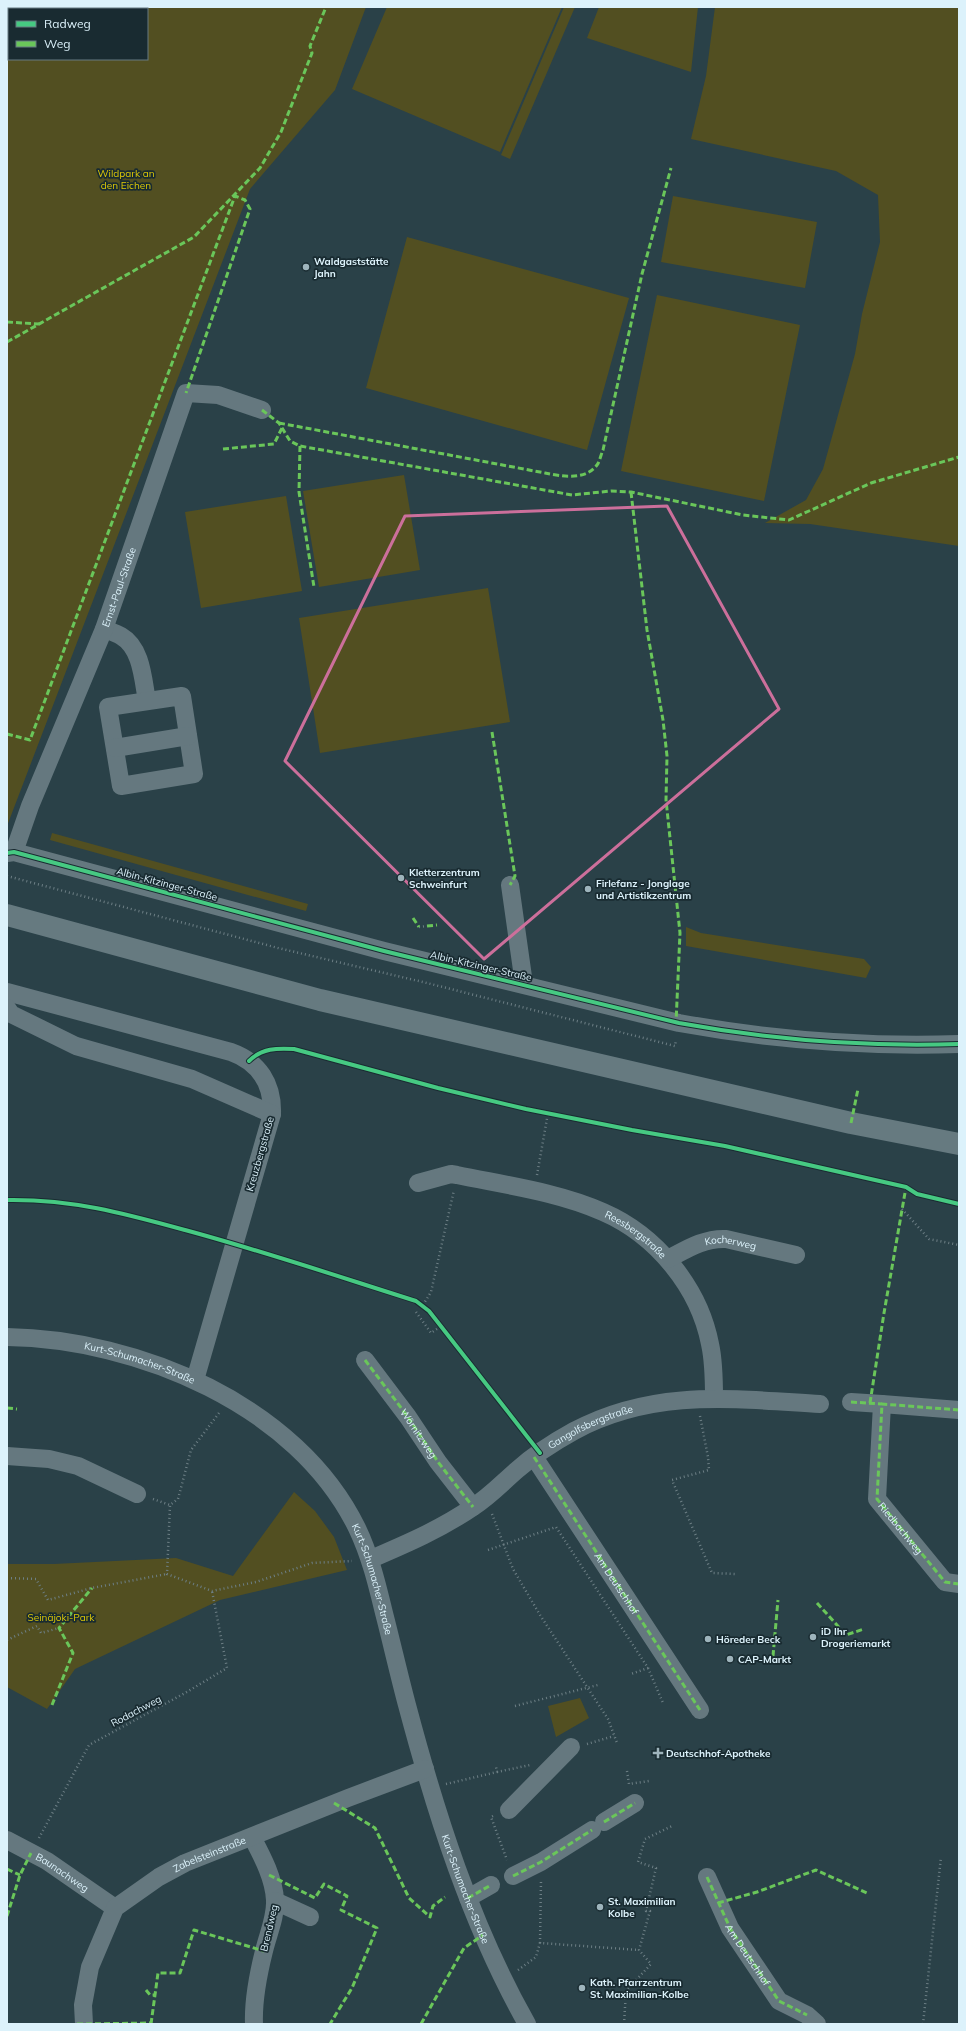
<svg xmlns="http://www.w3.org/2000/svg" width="966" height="2031" viewBox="0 0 966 2031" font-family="Mulish,sans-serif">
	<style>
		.green { fill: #524f21; fill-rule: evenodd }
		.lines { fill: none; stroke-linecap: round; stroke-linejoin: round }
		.path { stroke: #6d7f85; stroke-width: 2.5; stroke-dasharray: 1 3; stroke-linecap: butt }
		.minor { stroke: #65787f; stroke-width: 18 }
		.major { stroke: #667a80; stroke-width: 22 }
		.quiet { stroke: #6ac65a; stroke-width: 3; stroke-dasharray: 6 3; stroke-linecap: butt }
		.cycleway-casing { stroke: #192b31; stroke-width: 6 }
		.cycleway { stroke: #46c982; stroke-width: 4 }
		.marked { fill: none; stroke: #cc6f9b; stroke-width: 3; stroke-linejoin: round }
		.poi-dot { fill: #9eb4bc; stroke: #192b31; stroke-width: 1.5 }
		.labels { text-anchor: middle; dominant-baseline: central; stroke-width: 3.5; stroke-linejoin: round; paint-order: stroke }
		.park-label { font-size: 10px; fill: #dec906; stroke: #192b31 }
		.poi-label { font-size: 10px; font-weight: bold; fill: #dcf2fb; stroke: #192b31; text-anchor: start }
		.street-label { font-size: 10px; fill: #dcf2fb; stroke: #192b31 }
	</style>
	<rect width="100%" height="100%" fill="#2a4148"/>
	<path class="green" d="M7,7H366L335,90L250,189L7,826ZM9,9H147V59H9Z
		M387,7H562L500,152L352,89Z
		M564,7H575L510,159L501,155Z
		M599,7H698L691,72L587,38Z
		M715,7H959V546L810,524L765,523L806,500L823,469L855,354L862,314L880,242L878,195L836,171L691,139L706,76Z
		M673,196L817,222L805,288L661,262Z
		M407,237L629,298L587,450L366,388Z
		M657,295L800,325L764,501L621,471Z
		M404,475L420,570L319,587L303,491Z
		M286,496L302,591L201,608L185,512Z
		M488,588L510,722L320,753L299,618Z
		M52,833L308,904L306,911L50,840Z
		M686,927L701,933L864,959L871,967L866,978L686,946Z
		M294,1492L315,1511L334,1537L347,1570L220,1600L75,1669L47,1709L7,1687V1564H54L176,1558L233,1576Z
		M580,1698L589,1718L556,1737L548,1706Z"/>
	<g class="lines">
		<path class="path" d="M7,876L278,948L427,983L675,1046L676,1040
			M419,927L427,926
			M537,1175L548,1113
			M902,1209L929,1239L959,1245
			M423,1305L431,1292L454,1190
			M416,1312L431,1333L440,1327
			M219,1413L191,1450L178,1499L170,1505L167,1574L212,1591L256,1582L312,1563L352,1561
			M700,1416L708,1457L709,1470L672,1480L712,1573L736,1574
			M153,1499L170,1505
			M492,1514L513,1569L540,1615L608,1719L617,1743
			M488,1550L556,1527L648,1668L631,1674
			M7,1578L36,1579L48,1600L92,1588L167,1574
			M7,1640L37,1626L41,1633L59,1628
			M648,1668L663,1703
			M515,1706L598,1685
			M587,1744L614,1736
			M627,1771L629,1784L649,1781
			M497,1772L530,1765
			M446,1784L497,1772L496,1767
			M493,1816L491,1817L507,1860
			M39,1838L89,1745L185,1693L227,1668L212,1591
			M540,1943L541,1880
			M518,1970L536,1957L540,1943L639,1950
			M624,2024L626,1991L651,1964L639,1950L650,1911H646L656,1868L638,1862L645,1839L672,1826
			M923,2024L941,1857"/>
		<g class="minor">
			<path d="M104,629C109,631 116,633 121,636C142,648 143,680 147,701"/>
			<path d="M182,696L194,774L121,786L108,707Z"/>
			<path d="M115,748L188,736"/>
			<path id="s1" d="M14,852L30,806L104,629L186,393L218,395L262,410"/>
			<path d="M7,853L14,852L384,951L679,1023C772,1040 865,1047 959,1044"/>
			<path d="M510,885L524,984"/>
			<path d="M7,992L231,1052C259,1062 273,1084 272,1114L195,1380"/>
			<path d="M7,1008L11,1014L76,1046L192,1079L272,1114"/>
			<path id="s2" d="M418,1183L451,1174L457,1175C505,1185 558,1192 603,1212C656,1235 699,1287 710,1344C714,1362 714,1380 714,1398"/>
			<path id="s3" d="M668,1259C687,1249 704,1238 726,1239L796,1255"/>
			<path id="s4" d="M7,1337C138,1339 297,1405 357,1528C370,1555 377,1584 384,1613C392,1644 399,1675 407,1705C436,1814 471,1925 527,2024"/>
			<path d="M365,1360L408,1417L438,1462L473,1507"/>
			<path d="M851,1402L882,1404"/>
			<path id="s5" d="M959,1410L882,1404L877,1499L945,1582L959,1584"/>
			<path d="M7,1456L49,1459L78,1466L137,1494"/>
			<path id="s6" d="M534,1457L700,1710"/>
			<path id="s7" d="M371,1559C406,1544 441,1529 473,1507C489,1497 502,1483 517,1470C534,1455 554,1442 574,1431C654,1388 734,1399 820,1404"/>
			<path d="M509,1810L571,1747"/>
			<path d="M604,1822L635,1803"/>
			<path d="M252,1837C262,1856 274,1878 275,1900C276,1917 268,1934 264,1951C258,1975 253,1999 254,2024"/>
			<path id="s8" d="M7,1840L47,1861L115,1908"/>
			<path d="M513,1876L541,1862L592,1830"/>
			<path d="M707,1877L730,1928L779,2001L807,2015L817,2024"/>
			<path d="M468,1898L491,1885"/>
			<path d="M275,1901L310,1917"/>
			<path id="s9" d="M84,2024L83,2005L90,1967L115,1908L159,1877L185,1863L348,1798L425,1769"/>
		</g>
		<path class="major" d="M7,915L320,1000L851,1123L959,1144"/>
		<g class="quiet">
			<path d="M7,322L39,324"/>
			<path d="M7,342L194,237L260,168L281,132L312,53L310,46L326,7"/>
			<path d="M262,410L279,423L290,441L300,446L572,495L611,491L631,492L743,515L789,520L871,483L959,457"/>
			<path d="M279,423L545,473C561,476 585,481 597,465C600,461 601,454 603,450L642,274L671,168"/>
			<path d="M300,446L299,492L314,587"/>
			<path d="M223,449L274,444L282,428"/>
			<path d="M631,492L647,630L663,720L667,756L666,800L680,933L676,1023"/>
			<path d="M492,732L515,876L510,885"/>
			<path d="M7,734L30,740L235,196L245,200L250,209L186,393"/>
			<path d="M413,918L419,927"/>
			<path d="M427,926L437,925"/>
			<path d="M851,1123L858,1089"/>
			<path id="s10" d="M365,1360L408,1417L438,1462L473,1507"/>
			<path d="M851,1402L882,1404"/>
			<path d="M870,1403L884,1313L906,1187"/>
			<path d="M7,1408L17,1409"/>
			<path d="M959,1410L882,1404L877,1499L945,1582L959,1584"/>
			<path d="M534,1457L700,1710"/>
			<path d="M817,1603L846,1635L864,1629"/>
			<path d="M773,1656L778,1600"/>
			<path d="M52,1705L73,1653L59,1628L92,1588"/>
			<path d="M334,1803L375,1828L409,1898L430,1917L433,1906L445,1897"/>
			<path d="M604,1822L635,1803"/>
			<path d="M7,1869L20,1875"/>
			<path d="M269,1875L315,1898L324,1884L347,1896L341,1910L377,1928L352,1988L330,2024"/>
			<path d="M513,1876L541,1862L592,1830"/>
			<path id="s11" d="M707,1877L730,1928L779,2001L807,2015"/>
			<path d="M468,1898L491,1885"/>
			<path d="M718,1903L757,1892L816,1870L867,1893"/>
			<path d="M7,1916L20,1875L31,1853"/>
			<path d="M146,1990L150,1995H156"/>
			<path d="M77,2024L151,2023"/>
			<path d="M151,2024L158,1973H180L194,1930L264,1951"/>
			<path d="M421,2024L464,1948L483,1935"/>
		</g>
		<defs>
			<path id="cycleway" d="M7,853L14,852L384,951L679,1023C772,1040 865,1047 959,1044
				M249,1061C262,1048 277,1048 294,1049L438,1088L526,1109L632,1130L725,1146L906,1187L917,1194L959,1204
				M7,1200C72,1199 123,1213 185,1230C263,1251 340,1277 416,1301L429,1311L540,1453"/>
		</defs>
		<use href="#cycleway" class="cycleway-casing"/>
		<use href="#cycleway" class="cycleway"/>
	</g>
	<path class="marked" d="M667,506L779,709L484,959L285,761L405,516Z"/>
	<g class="poi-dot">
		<circle cx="306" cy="267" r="4"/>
		<circle cx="401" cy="878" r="4"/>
		<circle cx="588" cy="889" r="4"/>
		<circle cx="813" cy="1637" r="4"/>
		<circle cx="708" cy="1639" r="4"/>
		<circle cx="730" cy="1659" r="4"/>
		<path d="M656 1747h4v4h4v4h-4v4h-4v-4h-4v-4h4z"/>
		<circle cx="600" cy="1907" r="4"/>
		<circle cx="582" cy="1988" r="4"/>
	</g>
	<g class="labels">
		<g class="park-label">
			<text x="126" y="173">Wildpark an<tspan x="126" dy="12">den Eichen</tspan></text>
			<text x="61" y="1617">Seinäjoki-Park</text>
		</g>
		<g class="poi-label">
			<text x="314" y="261">Waldgaststätte<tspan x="314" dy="12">Jahn</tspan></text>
			<text x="409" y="872">Kletterzentrum<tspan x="409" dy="12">Schweinfurt</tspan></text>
			<text x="596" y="883">Firlefanz - Jonglage<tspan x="596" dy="12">und Artistikzentrum</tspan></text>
			<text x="821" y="1631">iD Ihr<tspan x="821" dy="12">Drogeriemarkt</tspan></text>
			<text x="716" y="1639">Höreder Beck</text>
			<text x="738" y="1659">CAP-Markt</text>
			<text x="666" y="1753">Deutschhof-Apotheke</text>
			<text x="608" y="1901">St. Maximilian<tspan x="608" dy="12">Kolbe</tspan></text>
			<text x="590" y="1982">Kath. Pfarrzentrum<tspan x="590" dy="12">St. Maximilian-Kolbe</tspan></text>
		</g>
		<g class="street-label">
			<text stroke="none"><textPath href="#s1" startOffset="285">Ernst-Paul-Straße</textPath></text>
			<text transform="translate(167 884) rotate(15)">Albin-Kitzinger-Straße</text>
			<text transform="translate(481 966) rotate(13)">Albin-Kitzinger-Straße</text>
			<text transform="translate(260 1154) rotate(-74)">Kreuzbergstraße</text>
			<text stroke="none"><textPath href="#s2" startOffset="231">Reesbergstraße</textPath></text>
			<text stroke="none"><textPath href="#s3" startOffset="67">Kocherweg</textPath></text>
			<text stroke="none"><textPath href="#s4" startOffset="136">Kurt-Schumacher-Straße</textPath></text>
			<text stroke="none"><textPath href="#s7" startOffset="258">Gangolfsbergstraße</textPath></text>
			<text stroke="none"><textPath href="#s10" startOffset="91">Wörnitzweg</textPath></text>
			<text stroke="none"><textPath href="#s5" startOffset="210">Riedbachweg</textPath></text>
			<text stroke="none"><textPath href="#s4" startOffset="471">Kurt-Schumacher-Straße</textPath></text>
			<text stroke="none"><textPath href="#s6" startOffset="151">Am Deutschhof</textPath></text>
			<text transform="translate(136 1711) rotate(-28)">Rodachweg</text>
			<text stroke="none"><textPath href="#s9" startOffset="231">Zabelsteinstraße</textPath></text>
			<text stroke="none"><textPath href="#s8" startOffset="64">Baunachweg</textPath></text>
			<text stroke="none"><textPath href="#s4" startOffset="795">Kurt-Schumacher-Straße</textPath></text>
			<text transform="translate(269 1928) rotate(-77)">Brendweg</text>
			<text stroke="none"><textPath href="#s11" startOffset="88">Am Deutschhof</textPath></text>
		</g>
	</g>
	<rect width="966" height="2031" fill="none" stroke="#dcf2fb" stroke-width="16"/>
	<rect x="8" y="8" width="140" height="52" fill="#192b31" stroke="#677b82"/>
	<rect x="16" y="21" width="20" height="6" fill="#46c982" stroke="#677b82"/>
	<text x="44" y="28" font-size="12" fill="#dcf2fb">Radweg</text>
	<rect x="16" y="41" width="20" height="6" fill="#6ac65a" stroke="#677b82"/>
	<text x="44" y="48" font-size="12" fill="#dcf2fb">Weg</text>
</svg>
